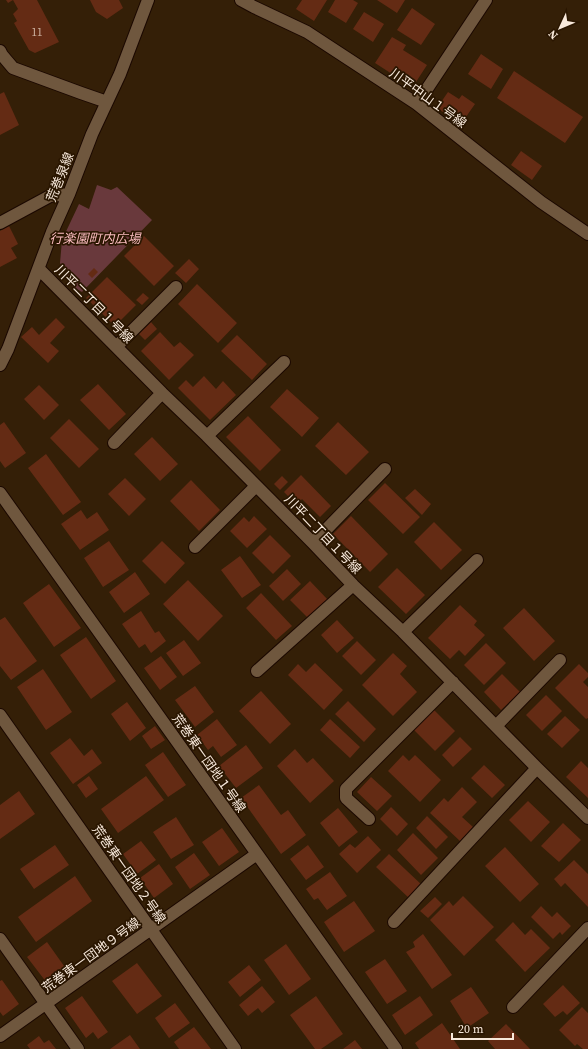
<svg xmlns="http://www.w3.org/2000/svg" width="588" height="1049" viewBox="0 0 588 1049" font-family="'Source Serif 4','Noto Sans JP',serif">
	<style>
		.green { fill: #69393c }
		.building { fill: #642b14 }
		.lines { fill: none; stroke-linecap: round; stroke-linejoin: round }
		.minor-casing { stroke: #1b0800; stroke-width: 14 }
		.minor { stroke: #6f573e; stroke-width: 12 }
		.labels { text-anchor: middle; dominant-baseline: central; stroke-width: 3.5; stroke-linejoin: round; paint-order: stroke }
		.number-label { font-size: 11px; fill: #d3baa9 }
		.street-label { font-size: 13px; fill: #f8e9db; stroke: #2a1600 }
		.park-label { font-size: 13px; font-style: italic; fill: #f9bbbe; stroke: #2a1600 }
	</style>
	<rect width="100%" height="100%" fill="#341f07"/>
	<path class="green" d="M97,185L111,190L117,187L152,220L82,292L73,287L60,263L62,240L79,204L89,209Z"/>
	<path class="building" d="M6,0H37L59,42L35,53L29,50L14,23L17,21L13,14L18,9L13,0L8,3Z
		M90,0H119L123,8L107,19L96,12Z
		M302,0H327L314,21L296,9Z
		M335,0H353L358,3L346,23L328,12Z
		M377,0H405L397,13Z
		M412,8L435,24L421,45L397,30Z
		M364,12L384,24L373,42L353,29Z
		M392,37L406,45L403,50L427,65L416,82L409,78L406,83L375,63Z
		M481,54L503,69L491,89L468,74Z
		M514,71L583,117L565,143L497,98Z
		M4,92L19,125L0,135V94Z
		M448,92L459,99L462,95L475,104L461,124L437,108Z
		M521,151L542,166L532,180L511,165Z
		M9,226L18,244L11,248L17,258L0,267V231Z
		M144,236L174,266L154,286L124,256Z
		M189,259L199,269L186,283L175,273Z
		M94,268L98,272L92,278L88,274Z
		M107,277L136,305L115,326L86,298Z
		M197,284L237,323L218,343L178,304Z
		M143,293L149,298L142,305L136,300Z
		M56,318L65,327L50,343L59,351L48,363L21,337L32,327L39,335Z
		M151,322L157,329L145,340L139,334Z
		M160,332L174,347L180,342L194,355L169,380L141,351Z
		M237,335L267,364L252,380L221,351Z
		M204,376L216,389L223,381L236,395L210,420L178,388L186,380L193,387Z
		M98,384L126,414L109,430L80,400Z
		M39,385L59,405L44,420L24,399Z
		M287,389L319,418L302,437L270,407Z
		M248,416L281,450L260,471L226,437Z
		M69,419L99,449L79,468L50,438Z
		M4,422L26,453L5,468L0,461V425Z
		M338,422L369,452L346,475L315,446Z
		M152,437L178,464L160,481L134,454Z
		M46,454L81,502L63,515L28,468Z
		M301,475L331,506L320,517L302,499L297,505L284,492Z
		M282,476L288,482L280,490L274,484Z
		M125,478L146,499L129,516L108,494Z
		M191,480L220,510L199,531L170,501Z
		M385,483L420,517L403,534L368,500Z
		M415,489L431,504L422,515L405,498Z
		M81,510L87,519L97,512L109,530L80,550L61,524Z
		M254,516L267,529L247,548L230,531L244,517L249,522Z
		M351,516L388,554L370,572L333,534Z
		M434,522L462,550L441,570L414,542Z
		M270,535L291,556L273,574L252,553Z
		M109,541L129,570L103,587L84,558Z
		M162,541L185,563L165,584L142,561Z
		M240,556L261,585L242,598L221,570Z
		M397,568L425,595L406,614L378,587Z
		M287,569L301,584L283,601L269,586Z
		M135,572L150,594L124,613L109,592Z
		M188,580L223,616L198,641L163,604Z
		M310,581L328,600L309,619L290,600Z
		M49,584L81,628L54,647L23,603Z
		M261,593L292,626L276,640L246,608Z
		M460,605L477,621L474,625L485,635L465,656L459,650L450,659L428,638Z
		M524,608L555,641L534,661L503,628Z
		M141,611L155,633L159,631L166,641L151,653L145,644L139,648L122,624Z
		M5,617L37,661L11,680L0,666V620Z
		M337,620L354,638L337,653L321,635Z
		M86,637L116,681L91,699L60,655Z
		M184,640L201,663L183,676L166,653Z
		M357,641L376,660L361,675L342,656Z
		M486,643L506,663L484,685L464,665Z
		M393,653L407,666L400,674L417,692L393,716L362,685Z
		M161,656L177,677L160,690L144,668Z
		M315,663L343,690L324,710L288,675L298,664L306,672Z
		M579,664L588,673V677L583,682L588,687V718L586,719L555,688Z
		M43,669L72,712L46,730L17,687Z
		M502,674L520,692L501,710L484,692Z
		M195,686L214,712L195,727L175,700Z
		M261,691L291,724L270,744L239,711Z
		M546,695L562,711L542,731L526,715Z
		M348,701L376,729L364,742L335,714Z
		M127,702L146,728L130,741L111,714Z
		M434,710L455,731L435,751L414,730Z
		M565,716L580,730L562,748L547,734Z
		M217,719L237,745L221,757L213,746L208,750L197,735Z
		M330,719L360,747L350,758L320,730Z
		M155,726L165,740L151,749L142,736Z
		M460,737L472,749L453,767L442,755Z
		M70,738L84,756L92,749L102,763L73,784L50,753Z
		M246,745L263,768L236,788L219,766Z
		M295,749L307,763L313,758L334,781L310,803L277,766Z
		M163,752L186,785L168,797L145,765Z
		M403,755L409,761L415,755L441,780L420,802L388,771Z
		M581,761L588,768V798L566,777Z
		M484,765L505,785L492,798L471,778Z
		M89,776L98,789L86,798L77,785Z
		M146,776L164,800L118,833L101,809Z
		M371,777L392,796L377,811L357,792Z
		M259,785L281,815L288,810L306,835L281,854L241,798Z
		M462,787L477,802L462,817L473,827L460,841L430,813L444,798L448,802Z
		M19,791L35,814L0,839V805Z
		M528,801L550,822L531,842L509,820Z
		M391,807L408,824L397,836L380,819Z
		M338,808L358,832L339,847L320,823Z
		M427,816L448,837L436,849L416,828Z
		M176,817L194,845L171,859L153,832Z
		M563,823L581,840L559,862L541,846Z
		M222,828L239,852L219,866L202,842Z
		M413,833L438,858L421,875L397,850Z
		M368,836L381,850L357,873L339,854L350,844L355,848Z
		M141,841L156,860L137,874L123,854Z
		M55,845L69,865L34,889L20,869Z
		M308,845L324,867L306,880L290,859Z
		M505,847L539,884L520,902L485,866Z
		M194,853L210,875L190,889L175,867Z
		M389,854L423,886L410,899L376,867Z
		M574,860L588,874V907L565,883L561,887L554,879Z
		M159,864L173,884L154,898L140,878Z
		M330,872L347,896L327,910L318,898L314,900L306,889Z
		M75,876L92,901L36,942L18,917Z
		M463,896L494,927L464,956L430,920L449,901L453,906Z
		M435,897L442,904L428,918L420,911Z
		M354,901L375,931L344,952L324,922Z
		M541,906L552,917L557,912L571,926L562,935L560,932L553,939L531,917Z
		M513,922L525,935L531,929L550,948L525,972L495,940Z
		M423,934L452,975L432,989L406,952L415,947L413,942Z
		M47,942L69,973L50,987L27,957Z
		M286,944L311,979L289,995L264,960Z
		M385,959L407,991L387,1004L365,972Z
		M137,963L162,996L137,1014L112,981Z
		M249,965L261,980L240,997L228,982Z
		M2,980L19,1004L3,1016L0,1012V981Z
		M563,985L580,1003L567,1015L563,1011L555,1017L543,1004Z
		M262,986L275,1002L262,1013L258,1008L248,1016L239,1005Z
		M471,987L489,1013L467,1028L450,1001Z
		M82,996L108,1032L98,1039L93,1032L86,1038L65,1008Z
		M316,996L343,1034L321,1049H315L290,1015Z
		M420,996L433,1015L405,1035L392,1015Z
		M175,1003L190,1023L169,1038L155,1018Z
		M582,1007L588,1013V1049H583L577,1044L575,1046L559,1030Z
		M442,1023L460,1049H419L415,1043Z
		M506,1024L530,1049H495L488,1041Z
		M194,1027L211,1049H179L174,1042Z
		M130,1035L140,1049H110Z
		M39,1036L44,1043L49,1040L56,1049H30L27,1045Z
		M355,1040L362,1049H343Z"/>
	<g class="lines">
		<defs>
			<path id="minor" d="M241,0L254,7L307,32L417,104L541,202L588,234
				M0,51L2,55L13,68L81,93L107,102
				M417,104L486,0
				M0,223L50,196L69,194
				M39,269L162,393L207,436L313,543L353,585L403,632L537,768L588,818
				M117,346L176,287
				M0,365L8,349L52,232L69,194L92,134L120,74L148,0
				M207,436L284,362
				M114,443L162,393
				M0,493L396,1049
				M313,543L385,469
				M195,547L256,486
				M403,632L477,560
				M257,671L353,585
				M0,715L235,1049
				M496,726L560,660
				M369,819L346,798V789L453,682
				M394,922L537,768
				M0,939L78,1049
				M513,1007L588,928
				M0,1036L257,854"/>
		</defs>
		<use href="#minor" class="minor-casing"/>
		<use href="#minor" class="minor"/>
	</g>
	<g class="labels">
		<g class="number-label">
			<text x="37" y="32">11</text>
		</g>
		<g class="street-label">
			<text transform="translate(428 98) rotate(36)">川平中山１号線</text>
			<text transform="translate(60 177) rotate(-68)">荒巻泉線</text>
			<text transform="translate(94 304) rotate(45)">川平二丁目１号線</text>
			<text transform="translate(323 534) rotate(46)">川平二丁目１号線</text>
			<text transform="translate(209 763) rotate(55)">荒巻東一団地１号線</text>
			<text transform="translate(129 874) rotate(55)">荒巻東一団地２号線</text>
			<text transform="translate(91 955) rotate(-36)">荒巻東一団地９号線</text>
		</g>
		<g class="park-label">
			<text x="95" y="238">行楽園町内広場</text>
		</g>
	</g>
	<g transform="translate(560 28) rotate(226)" stroke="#2a1600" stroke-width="3" paint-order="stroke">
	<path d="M0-3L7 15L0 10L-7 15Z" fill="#f8e9db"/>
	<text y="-6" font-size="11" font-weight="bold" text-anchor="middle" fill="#f8e9db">N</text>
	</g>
	<path d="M452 1033v6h61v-6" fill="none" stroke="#f8e9db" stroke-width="2"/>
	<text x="458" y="1033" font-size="12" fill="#f8e9db" stroke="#2a1600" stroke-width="3" paint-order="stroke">20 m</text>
</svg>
